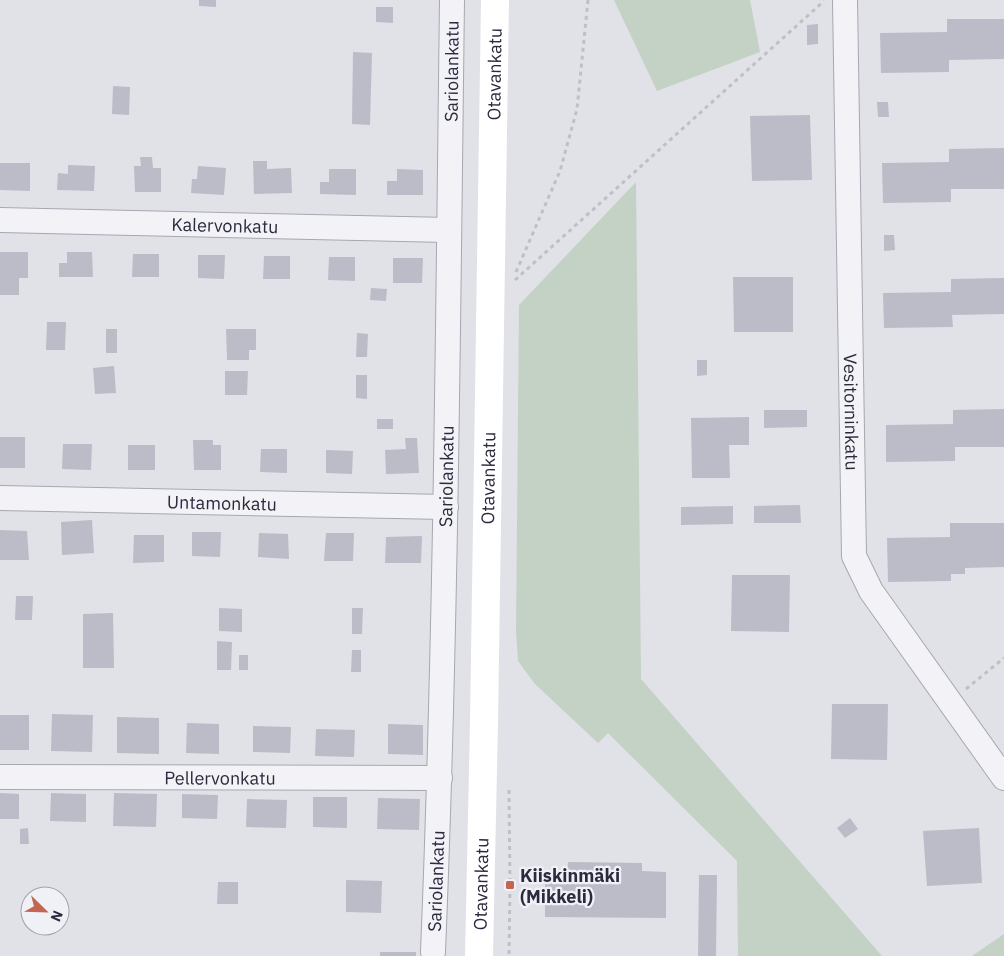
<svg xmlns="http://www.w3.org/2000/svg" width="1004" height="956" viewBox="0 0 1004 956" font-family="'IBM Plex Sans',sans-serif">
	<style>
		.green { fill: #c3d2c4 }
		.building { fill: #bcbcc8 }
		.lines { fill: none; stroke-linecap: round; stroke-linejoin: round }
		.street-casing { stroke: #a7a7b2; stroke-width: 26 }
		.path { stroke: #bfbfc7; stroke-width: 3; stroke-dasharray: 4 4; stroke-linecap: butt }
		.street { stroke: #f3f3f7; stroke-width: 24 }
		.secondary { stroke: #fff; stroke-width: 28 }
		.poi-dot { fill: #c36550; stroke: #f0f1f6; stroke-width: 2 }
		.labels { text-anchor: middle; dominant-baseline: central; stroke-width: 4.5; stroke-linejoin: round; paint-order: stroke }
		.street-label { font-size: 18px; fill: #2b2b3f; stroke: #f0f1f6 }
		.poi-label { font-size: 18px; font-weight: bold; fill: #2b2b3f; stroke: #f0f1f6; text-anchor: start }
	</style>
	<rect width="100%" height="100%" fill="#e1e1e8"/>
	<path class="green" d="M614,0H750L760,52L657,91Z
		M636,182L641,679L882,956H738L737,861L608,733L598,743L535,684L518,661L516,632L519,305Z
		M1004,934V956H972Z"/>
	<path class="building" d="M199,0H216V7L199,6Z
		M376,7H393V23L376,22Z
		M947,19H1004V59L949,60V72L881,73L880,33L947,32Z
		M818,24V44L807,45V25Z
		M353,52L372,53L370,125L352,124Z
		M113,86L130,87L129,115L112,114Z
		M877,102H888L889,117H878Z
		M810,115L812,180L752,181L750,116Z
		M1004,148V189H951V202L883,203L882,163L949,162V149Z
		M140,157H152L153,168H161V192H135L134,166H141Z
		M253,161H267V169L291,168L292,193L254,194Z
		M0,163H30V191L0,190Z
		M68,165L95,166L94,191L57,190L58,173L68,174Z
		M198,166L226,168L224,195L191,193L192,179H197Z
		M329,169H356V195L320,194V182H329Z
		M397,169L423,170V195H387V181H397Z
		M884,235H894L895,250L884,251Z
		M0,252H28V278H19V295H0Z
		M67,252H92L93,277H59V263H67Z
		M133,254H159V277H132Z
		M198,255H225L224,279L198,278Z
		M264,256H290V279H263Z
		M329,257H355V281L328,280Z
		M393,258H423L422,283H393Z
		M733,277H793V332H734Z
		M1004,278V314L952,315L953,327L884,328L883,293L951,292V279Z
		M371,288L387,289L386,301L370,300Z
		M47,322H66L65,350H46Z
		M106,329H117V353H106Z
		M226,329H256V350H249V360H227Z
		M357,333L368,334L367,357H356Z
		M697,360H707V375L697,376Z
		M114,366L116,393L95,394L93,368Z
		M225,371H248L247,395H225Z
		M356,375H367V399L356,398Z
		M1004,409V447H955V461L886,462V425L953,424V410Z
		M764,410H807V427L764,428Z
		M749,417V445H729L730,478H692L691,418Z
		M377,419H393V429H377Z
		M0,437H25V468H0Z
		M405,438H417L419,473L386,474L385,450L406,449Z
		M193,440H213V445H221V470H194Z
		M63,444H92L91,470L62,469Z
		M128,445H155V470H128Z
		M261,449H287V473L260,472Z
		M326,450L353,451L352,474L326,473Z
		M800,505L801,523H754V506Z
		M733,506V524L681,525V507Z
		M92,520L94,553L62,555L61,522Z
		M950,523H1004V567L965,568V574H951V581L888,582L887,538L950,537Z
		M0,530L27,531L29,560H0Z
		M192,532H221L220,557L192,556Z
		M259,533L288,534L289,559L258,557Z
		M326,533H354L353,561H324Z
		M134,535H164V562L133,563Z
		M422,536L421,563H385L386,537Z
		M732,575H790L789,632L731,631Z
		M16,596H33L32,620H15Z
		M219,608L242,609V632L219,631Z
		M352,608H363L362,634H352Z
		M113,613L114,668H83V614Z
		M217,641L232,642L231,670H217Z
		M352,650H361V672H351Z
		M239,655H248V670H239Z
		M832,704H888L887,760L831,759Z
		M52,714L93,715L92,752L51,751Z
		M0,715H29V750H0Z
		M117,717L159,718V754L117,753Z
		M187,723L219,724V754L186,753Z
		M388,724L423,725V755L388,754Z
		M253,726L291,727L290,753L253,752Z
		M316,729L355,730L354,757L315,756Z
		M0,793L19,794V819H0Z
		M51,793L86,794V822L50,821Z
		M114,793L157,794L156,827L113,826Z
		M182,794L218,795L217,819L182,818Z
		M313,797H347V828L313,827Z
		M378,798L420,799L419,830L377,829Z
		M247,799L287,800L286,828L246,827Z
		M850,818L858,829L845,838L837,828Z
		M28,828L29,844H20V829Z
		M979,828L982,883L927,886L923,831Z
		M568,862L642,863V871L666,872V918L545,917V871L567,872Z
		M699,875H717L716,956H698Z
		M346,880L382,881L381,913L346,912Z
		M218,882H238V904H217Z
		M380,952H416V956H380Z"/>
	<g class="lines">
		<defs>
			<g id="street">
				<path id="s1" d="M845,0L854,556L871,591L1004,778"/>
				<path id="s2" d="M0,220L449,230"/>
				<path id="s3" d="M0,498L446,507"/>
				<path id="s4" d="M0,777L440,778"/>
				<path id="s5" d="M433,952C446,635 448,317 452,0"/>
			</g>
		</defs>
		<use href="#street" class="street-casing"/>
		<path class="path" d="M516,272L560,171L577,109L588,0
			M515,280L824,1
			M966,689L1004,658
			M509,790L510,885L509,956"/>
		<use href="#street" class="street"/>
		<path class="secondary" id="s6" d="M479,956L484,722L495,0"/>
	</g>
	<rect class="poi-dot" x="505" y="880" width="10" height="10" rx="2.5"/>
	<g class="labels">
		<g class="street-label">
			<text stroke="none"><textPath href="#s5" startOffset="881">Sariolankatu</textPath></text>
			<text stroke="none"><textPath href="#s6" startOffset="882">Otavankatu</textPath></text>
			<text stroke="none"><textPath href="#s2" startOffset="225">Kalervonkatu</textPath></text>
			<text stroke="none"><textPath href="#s1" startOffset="412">Vesitorninkatu</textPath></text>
			<text stroke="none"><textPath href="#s5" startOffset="476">Sariolankatu</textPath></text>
			<text stroke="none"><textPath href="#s6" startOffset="478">Otavankatu</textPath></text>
			<text stroke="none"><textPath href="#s3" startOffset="222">Untamonkatu</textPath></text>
			<text stroke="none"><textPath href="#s4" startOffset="220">Pellervonkatu</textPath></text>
			<text stroke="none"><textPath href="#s5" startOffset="71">Sariolankatu</textPath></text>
			<text stroke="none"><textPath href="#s6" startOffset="72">Otavankatu</textPath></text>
		</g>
		<g class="poi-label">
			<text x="520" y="875">Kiiskinmäki<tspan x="520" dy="21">(Mikkeli)</tspan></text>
		</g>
	</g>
	<g transform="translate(45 911) rotate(113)"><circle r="24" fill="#f0f1f6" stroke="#a1a2ad"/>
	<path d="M0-4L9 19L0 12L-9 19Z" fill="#c36550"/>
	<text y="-8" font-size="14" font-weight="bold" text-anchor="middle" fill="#2b2b3f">N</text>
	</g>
</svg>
